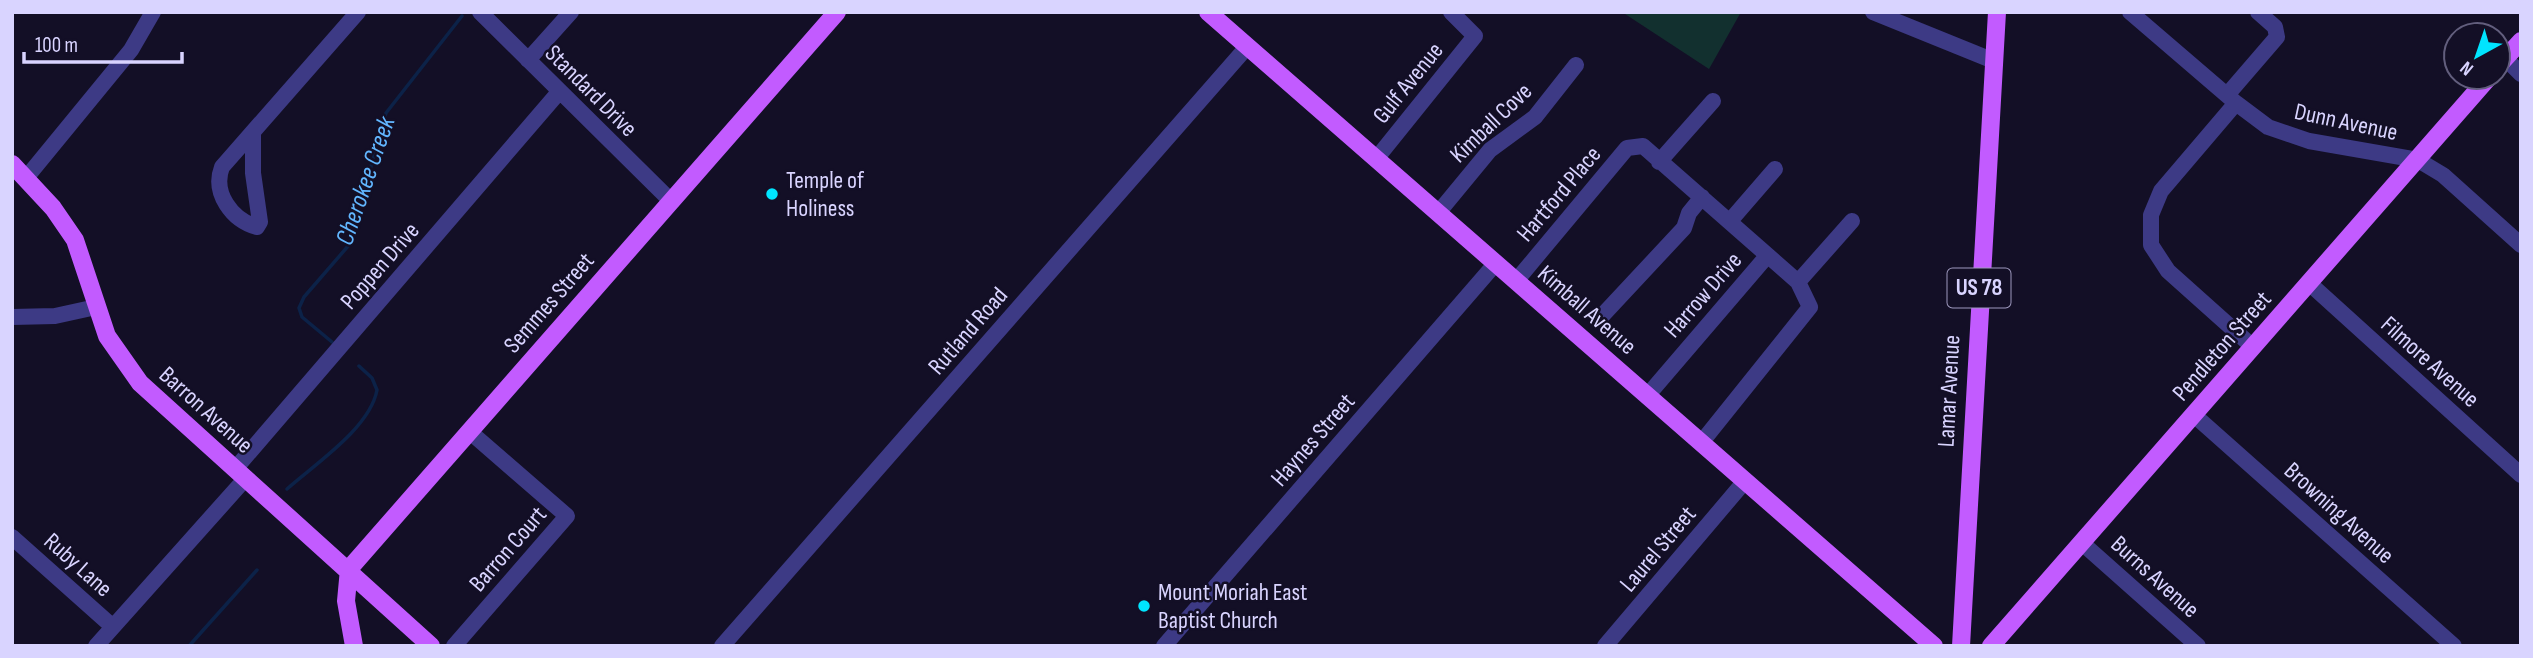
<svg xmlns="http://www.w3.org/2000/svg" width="2533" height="658" viewBox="0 0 2533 658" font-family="'Sofia Sans Condensed',sans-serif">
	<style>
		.green { fill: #12302f }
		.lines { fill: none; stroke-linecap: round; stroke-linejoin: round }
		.stream { stroke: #0c2248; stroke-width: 3.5 }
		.minor { stroke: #3d3a85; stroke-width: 16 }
		.major { stroke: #c25bff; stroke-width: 18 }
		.poi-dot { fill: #00e5ff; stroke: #130f26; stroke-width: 2.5 }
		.labels { text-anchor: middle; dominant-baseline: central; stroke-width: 5; stroke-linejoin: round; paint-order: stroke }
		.shield { fill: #130f26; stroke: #9e99be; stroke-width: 2 }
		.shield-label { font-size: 23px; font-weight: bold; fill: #d9d4ff }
		.street-label { font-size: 24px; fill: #d9d4ff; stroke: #130f26 }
		.poi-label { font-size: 24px; fill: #d9d4ff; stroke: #130f26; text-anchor: start }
		.water-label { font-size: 26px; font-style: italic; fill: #62b6ff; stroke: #130f26 }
	</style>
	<rect width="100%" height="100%" fill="#130f26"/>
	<path class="green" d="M1622,12H1741L1709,69Z"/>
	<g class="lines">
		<path class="stream" d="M332,342L302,317L299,308L304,297L349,245L386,113L462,16
			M287,489C315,464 370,428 377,390L372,378L359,366
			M189,646L257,570"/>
		<path class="minor" d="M480,12L671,201
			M1873,12L1994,61
			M2130,12L2236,103L2268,127L2309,141L2418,160L2443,175L2521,245
			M2505,58L2521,74
			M528,60L571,12
			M2227,95L2277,37L2275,27L2258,12
			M2236,103L2161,191L2151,215V245L2168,271L2253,347
			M253,132V173L260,222L257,227C232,220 212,193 222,167L358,12
			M1376,159L1475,36L1451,12
			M1659,162L1713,101
			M26,178L131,50L153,12
			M1438,213L1490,150L1535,117L1576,65
			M1730,221L1775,169
			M1516,281L1627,148L1643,146L1798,282L1810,307L1701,443
			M1798,282L1852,221
			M2309,283L2521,475
			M12,317L55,316L96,307
			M1600,318L1684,228L1689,213L1702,197
			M1647,396L1767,256
			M2194,415L2454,646
			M235,469L559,92
			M12,537L113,627
			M2082,543L2198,646
			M96,646L246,478
			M454,646L567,516L469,431
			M722,646L1247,47
			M1164,646L1496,263
			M1605,646L1745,481"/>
		<path class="major" d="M1208,12L1934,646
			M2498,66L2521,41
			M12,164L53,208L75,240L107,336L140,383L431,646
			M354,646L346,601L349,569L837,12
			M1961,646L1997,12
			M1991,646L2489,77"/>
	</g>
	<g class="poi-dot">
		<circle cx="772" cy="194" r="7"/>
		<circle cx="1144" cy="606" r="7"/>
	</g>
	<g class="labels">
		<rect class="shield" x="1947.5" y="268.5" width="63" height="39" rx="5"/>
		<g class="shield-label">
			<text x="1979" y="288">US 78</text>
		</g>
		<g class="street-label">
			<text transform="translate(1408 83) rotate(-51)">Gulf Avenue</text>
			<text transform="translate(591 91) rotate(45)">Standard Drive</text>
			<text transform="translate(2346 122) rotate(12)">Dunn Avenue</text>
			<text transform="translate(1491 123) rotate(-44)">Kimball Cove</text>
			<text transform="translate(1559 194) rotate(-50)">Hartford Place</text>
			<text transform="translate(380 266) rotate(-49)">Poppen Drive</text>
			<text transform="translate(1703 295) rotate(-49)">Harrow Drive</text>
			<text transform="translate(549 303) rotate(-49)">Semmes Street</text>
			<text transform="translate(1587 310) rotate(41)">Kimball Avenue</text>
			<text transform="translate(968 331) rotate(-49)">Rutland Road</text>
			<text transform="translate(2222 346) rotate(-49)">Pendleton Street</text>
			<text transform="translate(2430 362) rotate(42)">Filmore Avenue</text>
			<text transform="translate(1949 391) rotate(-87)">Lamar Avenue</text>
			<text transform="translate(206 410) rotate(42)">Barron Avenue</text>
			<text transform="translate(1313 440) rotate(-49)">Haynes Street</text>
			<text transform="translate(2339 513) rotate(42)">Browning Avenue</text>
			<text transform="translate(508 549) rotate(-49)">Barron Court</text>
			<text transform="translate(1658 549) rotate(-50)">Laurel Street</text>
			<text transform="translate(78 565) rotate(42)">Ruby Lane</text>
			<text transform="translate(2155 577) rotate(42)">Burns Avenue</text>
		</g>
		<g class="poi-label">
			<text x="786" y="180">Temple of<tspan x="786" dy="28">Holiness</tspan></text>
			<text x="1158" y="592">Mount Moriah East<tspan x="1158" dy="28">Baptist Church</tspan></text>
		</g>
		<g class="water-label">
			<text transform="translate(366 181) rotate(-71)">Cherokee Creek</text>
		</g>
	</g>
	<rect width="2533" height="658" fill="none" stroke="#d9d4ff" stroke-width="28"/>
	<g transform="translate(2477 56) rotate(220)"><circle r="33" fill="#130f26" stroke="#625e7d" stroke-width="2"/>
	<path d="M0-5L12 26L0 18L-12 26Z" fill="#00e5ff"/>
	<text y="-10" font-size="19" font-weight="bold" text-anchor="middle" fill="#d9d4ff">N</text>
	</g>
	<path d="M24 52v10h158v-10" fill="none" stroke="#d9d4ff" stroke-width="3.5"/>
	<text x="35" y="52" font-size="21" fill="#d9d4ff" stroke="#130f26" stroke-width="5" paint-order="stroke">100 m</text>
</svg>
